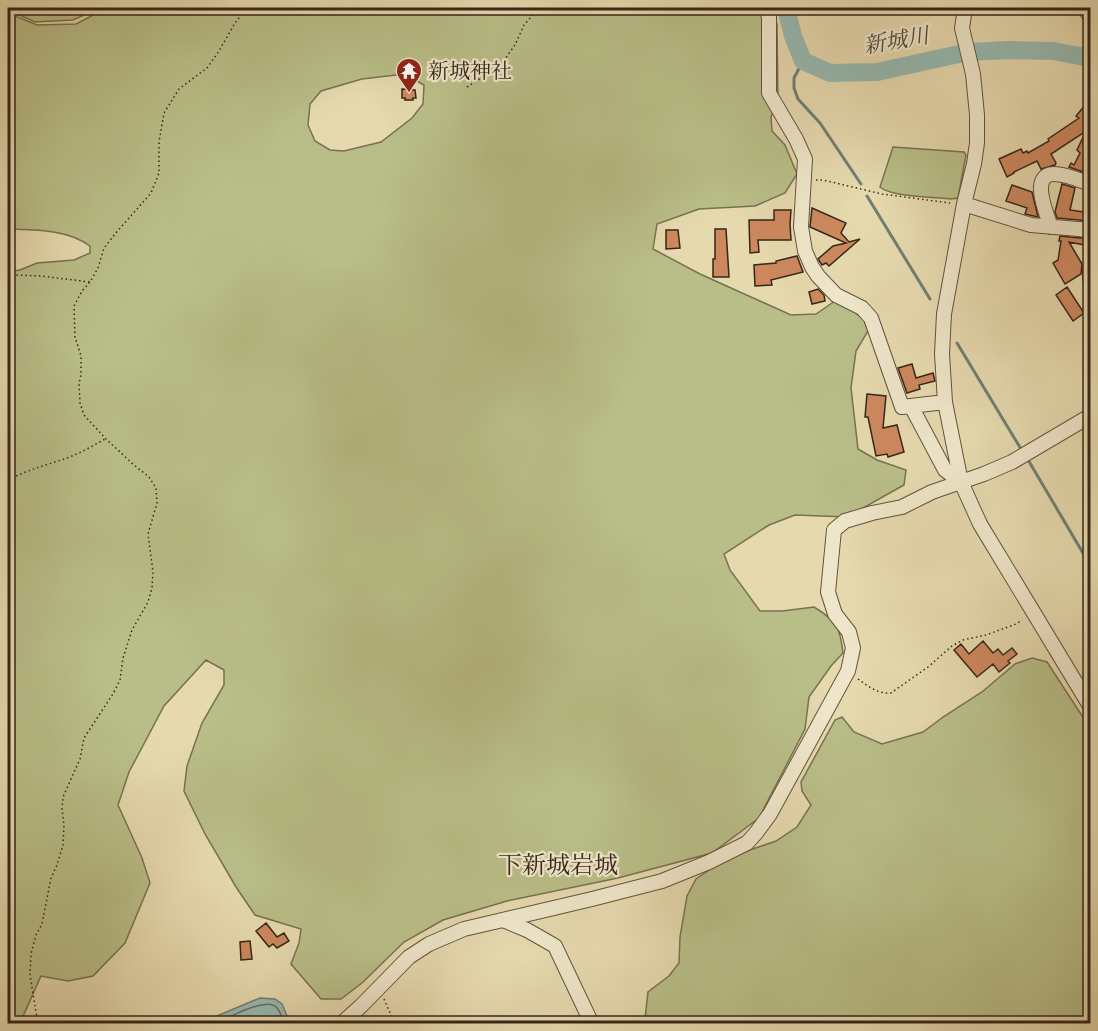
<svg xmlns="http://www.w3.org/2000/svg" width="1098" height="1031" viewBox="0 0 1098 1031" font-family="Alegreya,'Noto Serif JP',serif">
	<style>
		.green { fill: #b9be88; stroke: #777250; stroke-width: 1.5; fill-rule: evenodd }
		.water { fill: #97b9b1; stroke: #707e74; stroke-width: 1.5 }
		.lines { fill: none; stroke-linecap: round; stroke-linejoin: round }
		.shore { stroke: #667065; stroke-width: 1.5 }
		.stream { stroke: #707e74; stroke-width: 3 }
		.river { stroke: #97b9b1; stroke-width: 18 }
		.building { fill: #cd885e; stroke: #352619; stroke-width: 1.5 }
		.minor-casing { stroke: #61533e; stroke-width: 16 }
		.path { stroke: #352619; stroke-width: 1.5; stroke-dasharray: 1.5 3; stroke-linecap: butt }
		.minor { stroke: #efe6ca; stroke-width: 14 }
		.labels { text-anchor: middle; dominant-baseline: central; stroke-width: 4.5; stroke-linejoin: round; paint-order: stroke }
		.poi-label { font-size: 21px; fill: #352619; stroke: #efe6ca; text-anchor: start }
		.water-label { font-size: 22px; font-style: italic; fill: #4e4b3f; stroke: #efe6ca }
		.quarter-label { font-size: 24px; fill: #352619; stroke: #efe6ca }
	</style>
	<rect width="100%" height="100%" fill="#e6d9ae"/>
	<filter id="stains"><feTurbulence type="fractalNoise" baseFrequency=".00333" numOctaves="4"/><feColorMatrix values="0 0 0 0 .2 0 0 0 0 .09 0 0 0 0 .02 0 0 0 .5 -.17"/></filter>
	<radialGradient id="worn" r=".72"><stop offset=".6" stop-color="#630" stop-opacity="0"/><stop offset="1" stop-color="#630" stop-opacity=".3"/></radialGradient>
	<path class="green" d="M8,8H93L91,12L73,20L35,22L8,10Z
		M100,8H771L777,24L778,101L771,117L772,131L785,145L797,174L785,193L755,206L699,209L657,224L653,249L700,274L791,315L816,314L835,301L845,304L864,320L868,331L856,351L851,388L858,449L877,460L906,470L904,485L847,517L795,515L769,525L724,554L730,570L760,611H782L814,607C837,621 840,627 843,653L831,666L809,697L805,729L759,818L712,853L618,878L507,901L443,920L404,942L362,983L341,999H321L291,964L299,943L301,929L255,915L236,887L205,834L184,791L187,766L202,723L224,685V670L206,660L164,706L129,772L118,805L142,858L150,883L125,943L93,976L68,981L41,976L20,1023H8V272L20,270L37,263L74,260L90,253V246C67,229 35,230 8,229V13L37,25L76,24L99,12ZM396,75L415,80L424,85L423,104L412,118L381,142L344,151L330,150L315,141L308,125L310,104L321,91L362,79Z
		M893,147L964,152L966,155L958,198L951,199C934,197 891,197 880,187Z
		M1032,658L1047,662L1090,728V1023L647,1024L645,1019L648,992L669,976L679,963L680,937L687,896L696,879L727,858L776,841L797,827L811,805L802,791L801,782L835,720L842,717L854,732L882,744L923,732L943,717L982,692L1015,664Z"/>
	<path class="water" d="M260,998L275,999L282,1004L290,1023H200Z"/>
	<g class="lines">
		<path class="shore" d="M215,1024C227,1018 264,998 275,1006C280,1009 282,1018 284,1024"/>
		<path class="stream" d="M803,61L794,78V88L798,99L820,123L861,184
			M867,196L930,299
			M957,343L1021,449
			M1027,458L1090,565"/>
		<path class="river" d="M786,8L793,36L803,61L830,73L877,72L968,52L1009,50L1053,51L1090,58"/>
	</g>
	<path class="building" d="M402,89L415,90L416,98H413V100H405V98H402Z
		M1090,99V171L1089,174L1069,167L1071,163L1074,165L1080,153L1077,150L1086,131L1051,154L1056,163L1055,165L1041,169L1037,161L1014,172V173L1007,177L999,159L1021,149L1023,153L1027,151L1028,153L1049,141L1048,139L1079,118L1076,116Z
		M1062,184L1075,188L1070,210L1090,213V221L1057,218L1055,212Z
		M1012,185L1032,192L1038,217L1025,214L1027,208L1006,201Z
		M812,208L846,223L841,233L849,242L860,239L829,266L826,263L822,265L818,259L833,246L846,243L810,227Z
		M774,210H791L790,224L791,240H758L759,252L750,253L749,220H774Z
		M715,229H726L729,277H713V259H715Z
		M666,230H678L680,248L666,249Z
		M1060,236L1090,239V246L1069,242L1082,264L1081,274L1065,284L1053,263L1058,260L1061,241H1059Z
		M797,256L803,272L771,280L772,285L755,286L754,265L776,263V261Z
		M1067,287L1084,313L1073,321L1056,295Z
		M818,289L824,295L825,301L812,304L809,292Z
		M912,364L916,378L933,373L935,381L919,385L920,389L907,393L898,368Z
		M867,394L886,396L883,428L897,425L904,452L888,457L887,454L876,456L868,417H865Z
		M983,641L993,653L998,649L1003,655L1012,648L1017,654L1008,661L1010,663L999,672L993,664L977,677L954,650L961,644L969,654Z
		M266,923L277,937L284,933L289,941L277,948L273,944L269,947L256,931Z
		M250,941L252,959L241,960L240,942Z"/>
	<g class="lines">
		<defs>
			<path id="minor" d="M765,8L769,16V93L796,139L805,159L801,227L805,251L812,267L818,276L836,295L862,308L871,318L902,407L945,402
				M965,8L962,28L973,74L977,115V143L974,164L964,204L944,314L942,354L945,402L961,482L980,524L1090,706
				M1084,8L1090,16
				M964,204L1031,225L1090,230
				M1051,227C1047,215 1029,174 1054,174C1066,174 1079,180 1090,184
				M1090,268V279
				M911,406L945,470L961,482
				M503,920L527,930L555,946L592,1024
				M341,1024L361,1006L409,957L429,944L464,929L592,899L662,881L709,862L747,843L756,833L770,814L848,671L853,648L849,632L835,614L828,592L834,530L845,521L872,513L902,507L932,492L984,474L1012,462L1090,416"/>
		</defs>
		<use href="#minor" class="minor-casing"/>
		<path class="path" d="M467,87L492,71L502,63L515,45L524,25L539,8
			M816,180H823L882,194L950,203
			M8,272L15,275L41,276L90,282
			M8,480C25,471 43,466 61,460C77,455 91,447 105,439
			M858,679C868,686 877,694 891,693L928,667L952,646L963,640L986,635L1016,624L1022,620
			M384,999L395,1024
			M38,1024L30,975L31,954L36,935L42,924L51,878L57,865L63,845L64,825L62,809L63,797L80,759L84,738L113,694L120,680L123,658L132,630L148,602L152,588L153,572L148,534L157,503L156,488L149,477L134,465L105,438L84,415L80,403L79,383L81,375V356L75,337L74,306L82,291L90,282L98,268L104,248L115,234L151,193L159,173V142L164,113L179,89L207,68L219,51L235,23L247,8"/>
		<use href="#minor" class="minor"/>
	</g>
	<defs>
		<symbol id="temple-pin" viewBox="-11 -11 22 30"><path d="M0 17L-7.5 6A9.5 9.5 0 1 1 7.5 6Z" fill="#8f2418" stroke="#efe6ca"/><path d="M0-6L5-2H3V0L6.5 2.5H4V6H1.5V3h-3V6H-4V2.5H-6.5L-3 0V-2H-5Z" fill="#fff"/></symbol>
	</defs>
	<g fill-rule="evenodd">
		<use href="#temple-pin" x="394" y="56" width="30" height="40"/>
	</g>
	<g class="labels">
		<g class="poi-label">
			<text x="428" y="71">新城神社</text>
		</g>
		<g class="water-label">
			<text transform="translate(896 41) rotate(-10)">新城川</text>
		</g>
		<g class="quarter-label">
			<text x="558" y="865">下新城岩城</text>
		</g>
	</g>
	<rect width="1098" height="1031" fill="none" stroke="#e6d9ae" stroke-width="30"/>
	<rect x="9" y="9" width="1080" height="1013" fill="none" stroke="#352619" stroke-width="3"/>
	<rect x="15" y="15" width="1068" height="1001" fill="none" stroke="#352619" stroke-width="1.5"/>
	<rect width="100%" height="100%" filter="url(#stains)"/>
	<rect width="100%" height="100%" fill="url(#worn)"/>
</svg>
